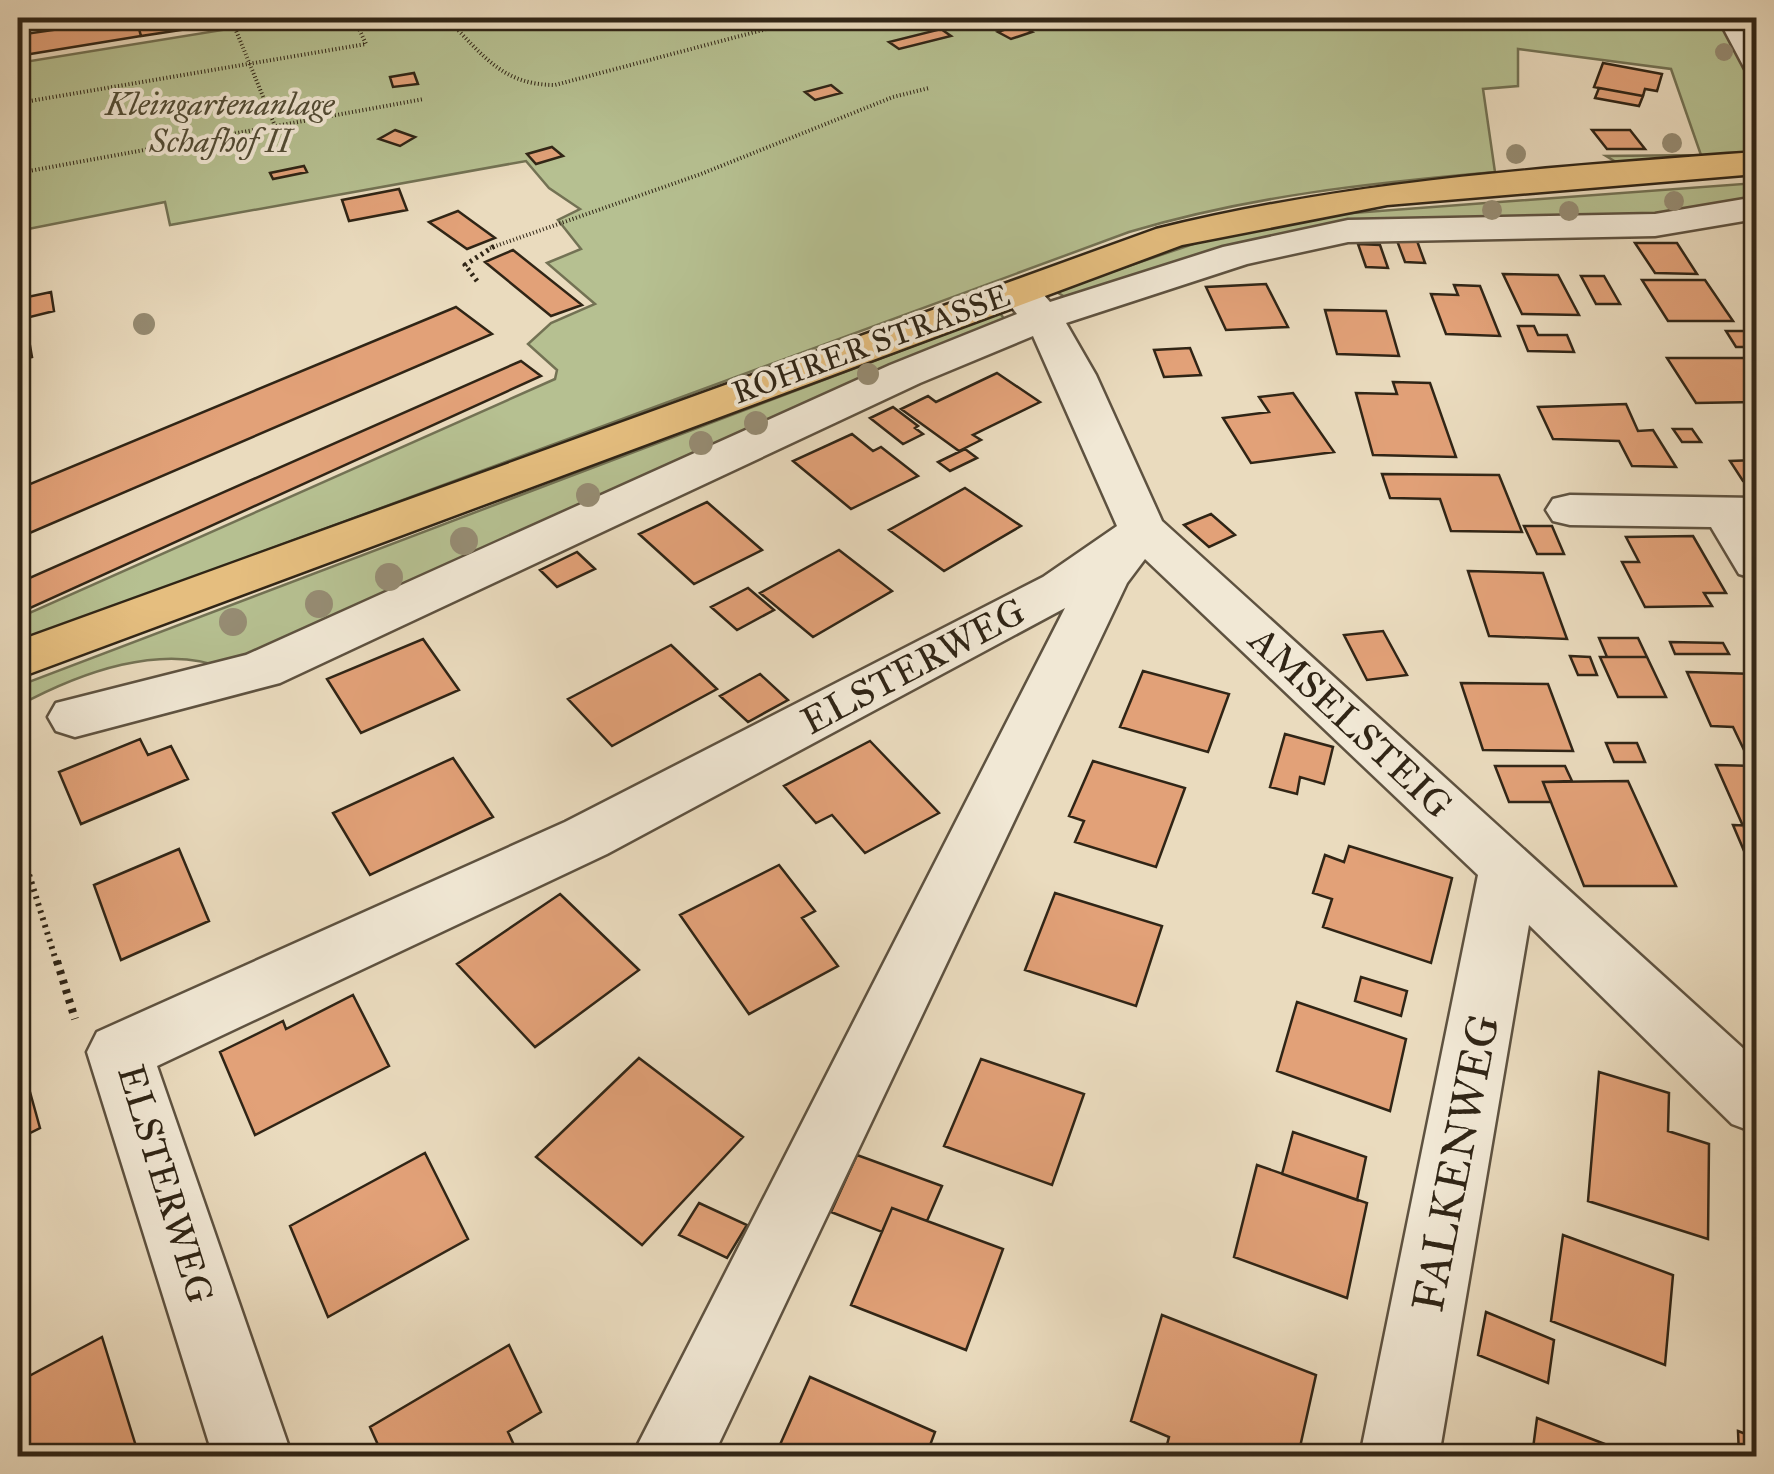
<svg xmlns="http://www.w3.org/2000/svg" width="1774" height="1474" viewBox="0 0 1774 1474" font-family="'IM FELL Great Primer',serif">
	<style>
		.green { fill: #b6c091; stroke: #737254; stroke-width: 2.5 }
		.building { fill: #e2a178; stroke: #302516; stroke-width: 2.5 }
		.lines { fill: none; stroke-linecap: round; stroke-linejoin: round }
		.minor-casing { stroke: #5e5240; stroke-width: 5 }
		.major-casing { stroke: #302516; stroke-width: 5 }
		.path-far3 { stroke: #302516; stroke-width: 4; stroke-dasharray: 1 2.5; stroke-linecap: butt }
		.path-far2 { stroke: #302516; stroke-width: 5; stroke-dasharray: 2.5 4; stroke-linecap: butt }
		.path-far1 { stroke: #302516; stroke-width: 6; stroke-dasharray: 2.5 5; stroke-linecap: butt }
		.path { stroke: #302516; stroke-width: 8; stroke-dasharray: 4 6; stroke-linecap: butt }
		.minor { fill: #f1e8d5; fill-rule: evenodd }
		.major { fill: #e5be7f; fill-rule: evenodd }
		.tree { fill: #968c73 }
		.labels { text-anchor: middle; dominant-baseline: central; stroke-width: 8; stroke-linejoin: round; paint-order: stroke }
		.far-park-label { font-size: 32px; font-style: italic; fill: #524c35; stroke: #f1e8d5 }
		.far-street-label { font-size: 32px; fill: #302516; stroke: #f1e8d5 }
		.street-label { font-size: 38px; fill: #302516; stroke: #f1e8d5 }
		.near-street-label { font-size: 45px; fill: #302516; stroke: #f1e8d5 }
	</style>
	<rect width="100%" height="100%" fill="#eadbbe"/>
	<filter id="stains"><feTurbulence type="fractalNoise" baseFrequency=".002" numOctaves="4"/><feColorMatrix values="0 0 0 0 .2 0 0 0 0 .09 0 0 0 0 .02 0 0 0 .5 -.17"/></filter>
	<radialGradient id="worn" r=".72"><stop offset=".6" stop-color="#630" stop-opacity="0"/><stop offset="1" stop-color="#630" stop-opacity=".3"/></radialGradient>
	<path class="green" d="M296,18H1717L1756,88V154L1616,162L1606,156L1701,155L1671,69L1518,49V86L1483,89L1495,172C1370,183 1250,196 1129,232L18,642V618L555,379L557,370L528,344L551,323L595,304L547,263L581,249L558,220L580,209L549,188L526,161L170,225L165,202L18,231V63Z
		M1756,183V200L1691,214L1445,223L1065,297L1055,291L1205,240L1326,215Z
		M1000,313L1007,323L229,670C163,641 79,673 18,706V686Z"/>
	<path class="building" d="M136,18H259L141,36Z
		M136,18L141,36L18,56V35Z
		M1018,25L1032,32L1011,39L998,32Z
		M941,29L951,36L899,49L889,42Z
		M1603,63L1662,74L1657,91L1645,89L1643,96L1594,87Z
		M414,73L418,84L393,87L390,77Z
		M831,85L841,93L815,100L805,92Z
		M1599,88L1643,96L1639,106L1595,98Z
		M395,130L415,137L400,146L379,139Z
		M1592,130H1630L1645,149H1607Z
		M552,147L563,156L536,164L527,154Z
		M304,166L307,172L273,179L270,173Z
		M399,189L407,210L349,221L342,200Z
		M458,211L495,238L467,249L429,222Z
		M1396,238H1416L1425,263L1405,262Z
		M1635,243H1677L1697,274L1655,273Z
		M1358,244L1380,245L1388,268L1366,267Z
		M513,250L582,305L551,316L485,262Z
		M1503,274L1558,275L1579,315L1522,314Z
		M1581,276H1604L1620,304H1596Z
		M1642,280H1705L1733,321H1668Z
		M1266,284L1288,327L1226,330L1206,287Z
		M1454,285L1480,286L1500,336L1446,334L1431,294L1458,295Z
		M51,292L54,311L18,320V299Z
		M456,307L492,334L18,538V489Z
		M1325,310L1386,311L1399,356L1337,354Z
		M1518,326H1534L1538,335H1567L1574,352L1528,351Z
		M1726,331H1754L1756,347H1736Z
		M29,340L32,357L18,360V342Z
		M1190,348L1201,375L1164,377L1154,350Z
		M1667,358H1756V402L1696,403Z
		M521,361L541,376L28,609L18,595V583Z
		M997,373L1040,402L973,435L981,440L959,451L901,409L928,396L936,402Z
		M1393,382L1430,383L1456,457L1373,455L1356,393L1397,394Z
		M1293,393L1334,452L1251,463L1223,418L1269,412L1259,397Z
		M1626,404L1638,431L1653,430L1676,467L1632,466L1619,441L1553,439L1538,407Z
		M893,407L918,426L915,428L923,434L903,444L870,418Z
		M1673,429H1692L1701,442H1682Z
		M852,434L873,451L881,447L918,476L851,509L793,461Z
		M965,449L977,458L950,471L938,462Z
		M1756,460V481H1743L1730,461Z
		M1382,474L1499,475L1522,532L1451,531L1440,499L1390,498Z
		M965,488L1021,526L944,571L889,530Z
		M707,502L762,550L694,584L639,534Z
		M1211,514L1235,535L1209,547L1184,525Z
		M1524,526H1552L1564,554H1537Z
		M1693,536L1726,593H1704L1712,606L1645,607L1622,562H1639L1626,537Z
		M839,550L892,591L813,637L760,593Z
		M577,552L595,569L557,587L540,570Z
		M1468,571L1543,573L1567,639L1489,636Z
		M748,588L774,610L737,630L711,607Z
		M1383,631L1407,675L1367,680L1344,635Z
		M1599,638H1638L1647,657H1607Z
		M423,639L459,690L361,733L327,679Z
		M1670,642L1723,643L1729,654H1675Z
		M671,645L717,689L612,746L568,699Z
		M1570,656L1590,657L1597,675H1578Z
		M1600,657H1647L1666,697H1618Z
		M1143,671L1229,694L1208,752L1120,727Z
		M1687,672L1756,674V752H1745L1733,727L1711,726Z
		M760,674L788,700L748,722L720,696Z
		M1461,683L1548,684L1573,751L1483,750Z
		M1285,734L1333,747L1324,784L1300,777L1297,794L1270,787Z
		M140,739L148,755L171,746L188,779L81,824L59,772Z
		M870,741L939,813L865,853L832,815L816,823L784,786Z
		M1606,743H1637L1645,762H1614Z
		M453,758L493,817L370,875L333,813Z
		M1093,761L1185,788L1156,867L1075,842L1084,821L1069,816Z
		M1716,765L1756,766V826H1743Z
		M1495,766H1565L1572,781L1543,782L1551,802H1509Z
		M1628,781L1676,886H1584L1543,782Z
		M1733,825L1756,826V879Z
		M1349,846L1452,878L1431,963L1323,927L1332,899L1313,893L1325,855L1344,862Z
		M179,849L209,921L121,960L94,885Z
		M779,865L815,911L802,918L838,966L749,1014L680,915Z
		M1055,893L1162,926L1136,1006L1025,970Z
		M560,894L639,970L535,1047L457,964Z
		M1361,977L1407,991L1401,1016L1355,1001Z
		M353,995L389,1066L255,1135L220,1052L283,1021L286,1029Z
		M1297,1002L1406,1039L1390,1111L1277,1071Z
		M639,1058L743,1137L642,1245L536,1157Z
		M981,1059L1084,1094L1052,1185L944,1146Z
		M1599,1072L1669,1093L1668,1131L1709,1144L1708,1239L1588,1201Z
		M25,1074L40,1128L18,1139V1077Z
		M1293,1132L1366,1157L1357,1200L1282,1174Z
		M425,1153L468,1239L328,1317L290,1226Z
		M857,1155L942,1186L927,1221L892,1208L882,1232L831,1212Z
		M1257,1165L1367,1203L1347,1298L1234,1257Z
		M699,1203L747,1225L727,1258L679,1235Z
		M892,1208L1003,1249L966,1350L851,1305Z
		M1563,1235L1673,1275L1665,1365L1551,1321Z
		M1486,1312L1554,1340L1548,1383L1478,1355Z
		M1162,1315L1316,1375L1298,1456H1164L1169,1437L1131,1421Z
		M102,1337L139,1456H18V1382Z
		M509,1345L541,1412L508,1432L519,1456H383L370,1427Z
		M810,1377L935,1432L926,1456H775Z
		M1537,1418L1636,1456H1532Z
		M1738,1431L1756,1438V1456H1739Z"/>
	<g class="lines">
		<defs>
			<path id="minor" d="M1718,18H1748L1756,33V72L1745,69Z
				M1756,197V219L1655,236L1348,242L1247,264L1066,323L1096,375L1162,521L1756,1060V1133L1732,1124L1529,925L1439,1456H1360L1478,875L1145,559L1127,583L713,1456H632L1065,608L607,854L157,1066L292,1456H213L87,1052L97,1032L565,822L1043,577L1117,526L1033,336L920,383L280,683L75,737L56,731L48,717L56,703L246,655L890,365L1017,314L1000,292L1006,284C1028,278 1036,285 1050,302L1223,247L1348,220L1655,214Z
				M1570,495L1756,498V579L1739,574L1711,527L1570,525L1553,521L1546,510L1553,499Z"/>
			<path id="major" d="M1756,152V174L1387,205L1182,245L18,678V641L1156,229C1353,180 1553,167 1756,152Z"/>
		</defs>
		<use href="#minor" class="minor-casing"/>
		<use href="#major" class="major-casing"/>
		<path class="path-far3" d="M446,18C483,54 501,85 555,85L808,18
			M235,28L275,126
			M18,103L366,44L354,18
			M18,173L424,99
			M490,248L701,174L893,97L929,88"/>
		<path class="path-far2" d="M477,281L465,265L496,245"/>
		<path class="path-far1" d="M18,839L57,964"/>
		<path class="path" d="M57,961L75,1019"/>
		<use href="#minor" class="minor"/>
		<use href="#major" class="major"/>
	</g>
	<g class="tree">
		<circle cx="1724" cy="52" r="9"/>
		<circle cx="1672" cy="143" r="10"/>
		<circle cx="1516" cy="154" r="10"/>
		<circle cx="1674" cy="201" r="10"/>
		<circle cx="1492" cy="210" r="10"/>
		<circle cx="1569" cy="211" r="10"/>
		<circle cx="144" cy="324" r="11"/>
		<circle cx="868" cy="374" r="11"/>
		<circle cx="756" cy="423" r="12"/>
		<circle cx="701" cy="443" r="12"/>
		<circle cx="588" cy="495" r="12"/>
		<circle cx="464" cy="541" r="14"/>
		<circle cx="389" cy="577" r="14"/>
		<circle cx="319" cy="604" r="14"/>
		<circle cx="233" cy="622" r="14"/>
	</g>
	<g class="labels">
		<g class="far-park-label">
			<text x="220" y="104">Kleingartenanlage<tspan x="220" dy="37">Schafhof II</tspan></text>
		</g>
		<g class="far-street-label">
			<text transform="translate(871 344) rotate(-20)">ROHRER STRASSE</text>
		</g>
		<g class="street-label">
			<text transform="translate(913 666) rotate(-28)">ELSTERWEG</text>
			<text transform="translate(1351 722) rotate(43)">AMSELSTEIG</text>
			<text transform="translate(166 1184) rotate(73)">ELSTERWEG</text>
		</g>
		<g class="near-street-label">
			<text transform="translate(1455 1163) rotate(-79)">FALKENWEG</text>
		</g>
	</g>
	<rect width="1774" height="1474" fill="none" stroke="#eadbbe" stroke-width="60"/>
	<rect x="20" y="20" width="1734" height="1434" fill="none" stroke="#302516" stroke-width="5"/>
	<rect x="30" y="30" width="1714" height="1414" fill="none" stroke="#302516" stroke-width="2.5"/>
	<rect width="100%" height="100%" filter="url(#stains)"/>
	<rect width="100%" height="100%" fill="url(#worn)"/>
</svg>
